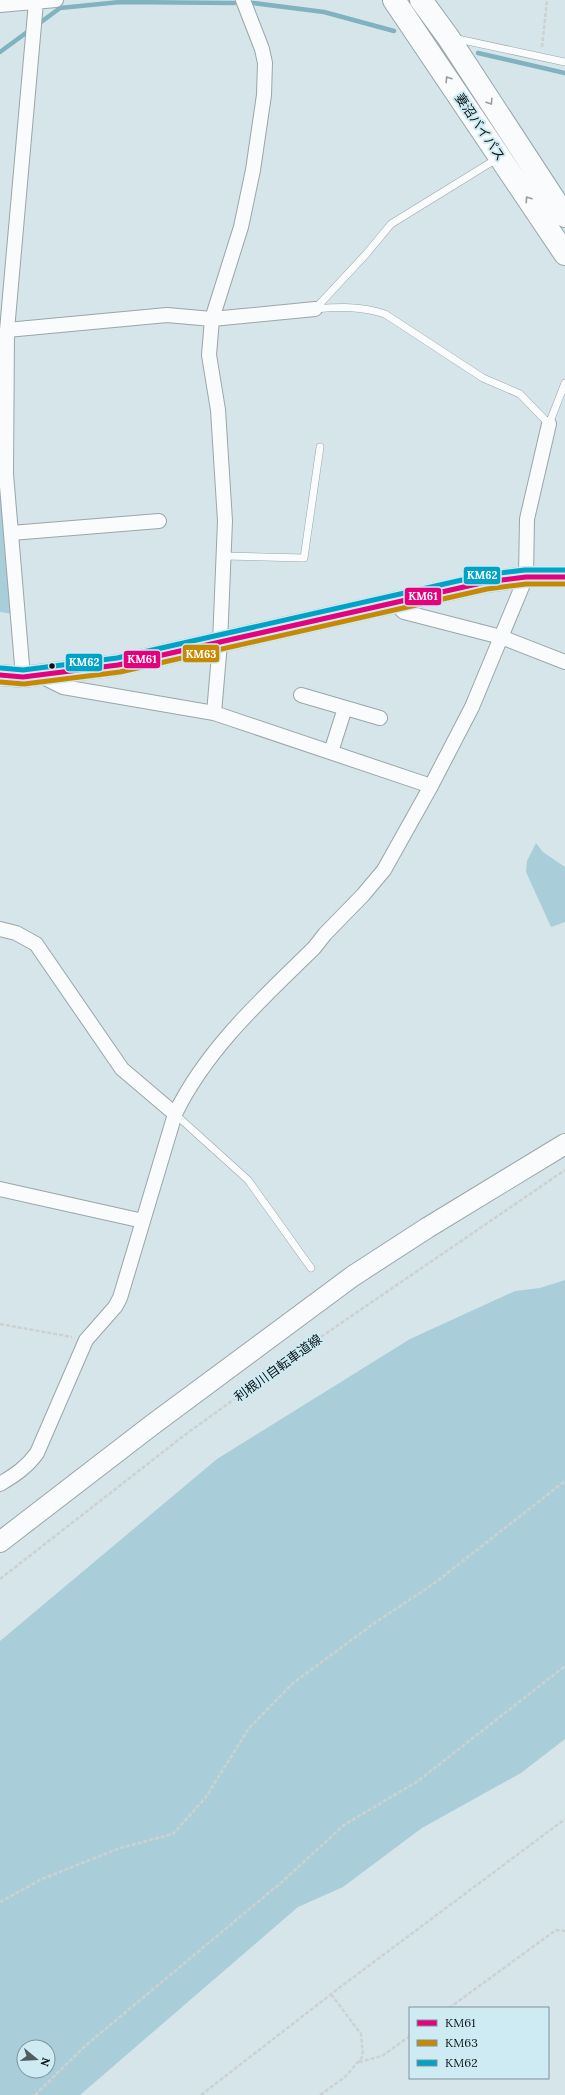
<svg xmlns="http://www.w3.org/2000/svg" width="565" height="2095" viewBox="0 0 565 2095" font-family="Lora,'Noto Sans JP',serif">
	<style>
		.green { fill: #a9ced9; fill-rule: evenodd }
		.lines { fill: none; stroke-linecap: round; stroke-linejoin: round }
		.stream { stroke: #80b2c0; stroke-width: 4.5 }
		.lane-casing { stroke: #9aa6a9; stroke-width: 8 }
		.street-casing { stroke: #9aa6a9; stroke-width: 16 }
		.secondary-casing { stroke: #9aa6a9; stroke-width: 22 }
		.highway-casing { stroke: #9aa6a9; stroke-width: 24 }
		.path { stroke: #ccd1d2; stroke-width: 2.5; stroke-dasharray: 4 2; stroke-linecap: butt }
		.lane { stroke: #f9fbfc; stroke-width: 7 }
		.street { stroke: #f9fbfc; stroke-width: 14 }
		.secondary { stroke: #f9fbfc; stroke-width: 20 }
		.highway { stroke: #f9fbfc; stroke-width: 22 }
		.bus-1-casing { stroke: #ceeaf2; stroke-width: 8 }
		.bus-2-casing { stroke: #ceeaf2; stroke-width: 8 }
		.bus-3-casing { stroke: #ceeaf2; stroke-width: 8 }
		.bus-1 { stroke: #e5007d; stroke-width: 5 }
		.bus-2 { stroke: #c78904; stroke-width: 5 }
		.bus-3 { stroke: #00a2c5; stroke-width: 5 }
		.oneway { stroke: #999ea0 }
		.bus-dot { fill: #091316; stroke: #ceeaf2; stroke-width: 1.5 }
		.labels { text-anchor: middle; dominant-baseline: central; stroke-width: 4; stroke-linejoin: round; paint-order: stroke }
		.street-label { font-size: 13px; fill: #091316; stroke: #ceeaf2 }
		.line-badge { stroke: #ceeaf2; stroke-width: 1.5 }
		.badge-label { font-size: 11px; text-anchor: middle; font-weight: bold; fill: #fff }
	</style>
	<rect width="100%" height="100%" fill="#d6e5ea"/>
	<path class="green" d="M0,457L13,614L0,612Z
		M536,843L543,852L565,867V922L551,927L526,872L527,861Z
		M565,1280V1739L521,1773L422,1828L343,1887L298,1907L80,2095H0V1641L217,1459L410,1339L515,1291L540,1288ZM24,2047H48V2071H24Z"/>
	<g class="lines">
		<path class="stream" d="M253,3L324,12L394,31
			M37,25L60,8L120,2L234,3
			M0,52L30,30
			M478,53L565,73"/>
		<defs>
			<path id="lane" d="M453,38L565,62
				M315,309C340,307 361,306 385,314L483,378L520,394L549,424L565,383
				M315,309L367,253L391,224L498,158
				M225,556L304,558L320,447
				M175,1114L248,1180L311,1268"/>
			<path id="street" d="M0,5L56,0
				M7,330L167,315L212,319L315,309
				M11,533L159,521
				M393,602L404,612L501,637L565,662
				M39,675L63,687L214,713L431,786
				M23,677L6,474L7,330L36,2
				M301,695L380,718
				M214,713L220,643L225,521L218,410L209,355L212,319L241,227L253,170L264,95L265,63L262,49L243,0
				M331,752L345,708
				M0,929L16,933L36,944L122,1069L175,1114
				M0,1189L143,1221
				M0,1484C15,1475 27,1467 37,1453L86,1340L115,1307L120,1298L175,1114C207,1048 263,998 314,948L325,934L363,895L384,870L431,786L472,707L526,577L527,519L549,424"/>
			<path id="secondary" d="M0,675L23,677L118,665L486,582L526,577H565
				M0,1542L152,1425L353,1276L427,1228L565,1144"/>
			<path id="highway" d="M394,0L565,254
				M421,0L448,37L565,216"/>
		</defs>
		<use href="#lane" class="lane-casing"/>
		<use href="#street" class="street-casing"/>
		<use href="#secondary" class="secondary-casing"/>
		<use href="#highway" class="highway-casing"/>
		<path class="path" d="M542,47L547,0
			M0,1324L72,1337
			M0,1579L186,1434L312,1343L565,1170
			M0,1902L42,1879L120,1848L173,1834L206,1797L249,1728L293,1683L376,1622L432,1585L565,1481
			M449,2008L556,1930L565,1931
			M359,2062L382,2056L410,2036
			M35,2095L85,2046L283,1881L344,1825L418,1781L565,1666
			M201,2095L339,1988L565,1819
			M320,2095L345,2077L363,2056L361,2034L331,1994"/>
		<use href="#lane" class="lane"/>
		<use href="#street" class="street"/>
		<use href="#secondary" class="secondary"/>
		<use href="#highway" class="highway"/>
		<defs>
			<path id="bus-1" d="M0,675L23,677L118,665L486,582L526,577H565"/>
			<path id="bus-2" d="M0,682L24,684L120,672L487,589L526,584H565"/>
			<path id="bus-3" d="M1,668L23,670L117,658L484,575L525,570H565"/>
		</defs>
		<use href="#bus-1" class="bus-1-casing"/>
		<use href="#bus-2" class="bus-2-casing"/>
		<use href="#bus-3" class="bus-3-casing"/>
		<use href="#bus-1" class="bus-1"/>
		<use href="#bus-2" class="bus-2"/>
		<use href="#bus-3" class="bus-3"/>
	</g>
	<defs><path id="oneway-chevron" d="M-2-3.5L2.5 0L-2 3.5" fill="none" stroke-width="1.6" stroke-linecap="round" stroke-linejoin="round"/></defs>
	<g class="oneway">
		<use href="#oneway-chevron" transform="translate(448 79) rotate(-123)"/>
		<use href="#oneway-chevron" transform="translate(490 102) rotate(57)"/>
		<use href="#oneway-chevron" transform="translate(528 199) rotate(-124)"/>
	</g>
	<circle class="bus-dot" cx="52" cy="666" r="3.5"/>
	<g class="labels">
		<g class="street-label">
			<text transform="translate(480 127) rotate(56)">妻沼バイパス</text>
			<text transform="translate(278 1368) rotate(-36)">利根川自転車道線</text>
		</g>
	</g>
	<g class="line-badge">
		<rect x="463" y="566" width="38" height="19" rx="4" fill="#00a2c5"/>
		<rect x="404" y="587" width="38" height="19" rx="4" fill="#e5007d"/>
		<rect x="182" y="644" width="38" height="19" rx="4" fill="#c78904"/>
		<rect x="123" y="650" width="38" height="19" rx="4" fill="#e5007d"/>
		<rect x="65" y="653" width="38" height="19" rx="4" fill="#00a2c5"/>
	</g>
	<g class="badge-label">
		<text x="482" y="579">KM62</text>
		<text x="423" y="600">KM61</text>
		<text x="201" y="658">KM63</text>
		<text x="142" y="663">KM61</text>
		<text x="84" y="666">KM62</text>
	</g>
	<rect x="409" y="2007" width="140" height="72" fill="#ceeaf2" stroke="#7f949a"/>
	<rect x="417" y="2020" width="20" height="6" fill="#e5007d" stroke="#7f949a"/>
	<text x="445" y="2027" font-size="12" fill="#091316">KM61</text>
	<rect x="417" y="2040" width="20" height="6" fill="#c78904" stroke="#7f949a"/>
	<text x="445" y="2047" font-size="12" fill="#091316">KM63</text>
	<rect x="417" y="2060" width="20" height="6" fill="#00a2c5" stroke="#7f949a"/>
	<text x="445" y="2067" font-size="12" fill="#091316">KM62</text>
	<g transform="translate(36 2059) rotate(108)"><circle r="19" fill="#ceeaf2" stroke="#7f949a"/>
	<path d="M0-3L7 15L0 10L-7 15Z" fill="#515c60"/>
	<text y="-6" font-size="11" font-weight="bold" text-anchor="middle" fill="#091316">N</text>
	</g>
</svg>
